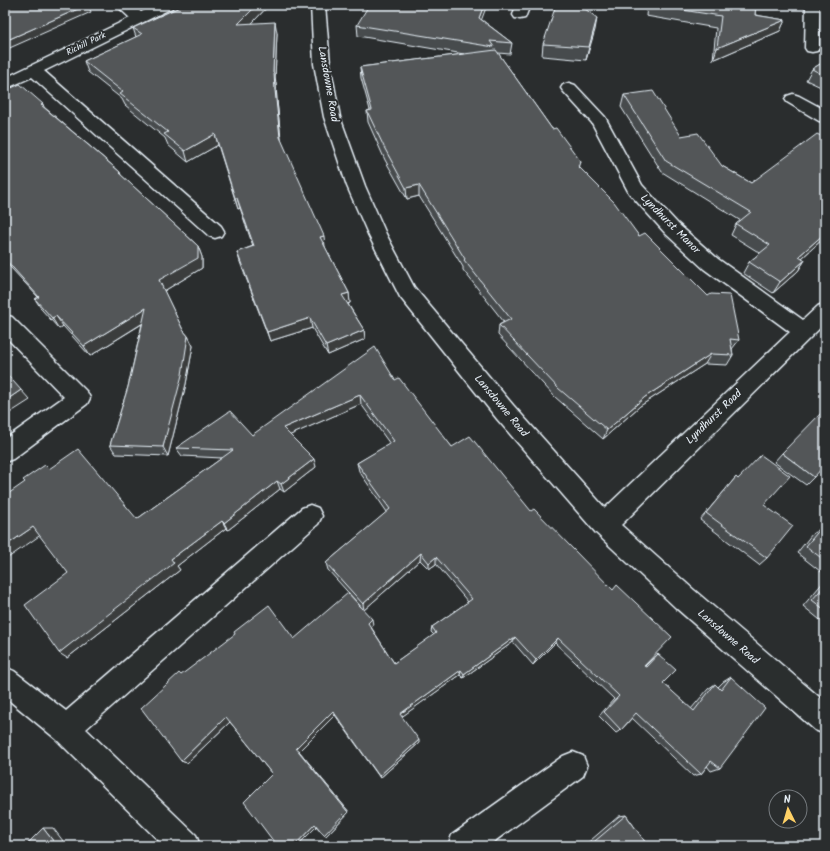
<svg xmlns="http://www.w3.org/2000/svg" width="830" height="851" viewBox="0 0 830 851" font-family="Kalam,sans-serif">
	<style>
		.lines { fill: none; stroke-linecap: round; stroke-linejoin: round }
		.street-casing { stroke: #e8f1f8; stroke-width: 3 }
		.street { fill: #2a2d2e; fill-rule: evenodd }
		.wall { fill: #474b4d; stroke: #e8f1f8 }
		.shaded-wall { fill: #3a3d3e; stroke: #e8f1f8 }
		.building { fill: #535759; stroke: #e8f1f8 }
		.labels { text-anchor: middle; dominant-baseline: central; stroke-width: 4; stroke-linejoin: round; paint-order: stroke }
		.far-street-label { font-size: 9px; fill: #e8f1f8; stroke: #2a2d2e }
		.street-label { font-size: 11px; fill: #e8f1f8; stroke: #2a2d2e }
	</style>
	<rect width="100%" height="100%" fill="#2a2d2e"/>
	<filter id="ink" filterUnits="userSpaceOnUse"><feTurbulence type="fractalNoise" baseFrequency=".025" numOctaves="2"/><feDisplacementMap in="SourceGraphic" scale="8" xChannelSelector="R" yChannelSelector="G"/><feConvolveMatrix kernelMatrix="1 2 1 2 8 2 1 2 1" color-interpolation-filters="sRGB"/></filter>
	<g filter="url(#ink)">
		<g class="lines">
			<defs>
				<path id="street" d="M116,5H132L141,12L156,5H174L172,8L44,71L221,226L224,231L221,236L215,238L209,236L32,77L5,89V78L130,18Z
					M311,5H325L330,64L340,117L365,186L386,234L414,287L513,405L605,508L790,332L704,269L666,234L629,193L592,123L563,91L561,88L563,85L569,83L575,85L605,117L642,185L678,224L718,259L803,320L818,306L825,303V323L621,525L694,590L825,702V734L815,730L676,608L596,533L497,419L400,297L368,234L347,186L324,117L314,64Z
					M516,5H530L525,18L520,19L515,18L513,15Z
					M806,5H820L819,48L817,51L812,52L807,51L805,48Z
					M793,94L799,96L825,110V122L819,121L787,102L785,99L787,96Z
					M5,315L12,317L87,392L90,398L87,404L13,459L5,462V439L64,397L5,336Z
					M310,505L318,508L322,516L318,524L86,729L196,835L200,846H164L56,739L5,697V667L14,671L66,711L302,508Z
					M573,752L583,756L587,766L583,776L488,846H448L452,835L563,756Z"/>
			</defs>
			<use href="#street" class="street-casing"/>
			<use href="#street" class="street"/>
		</g>
		<path class="wall" d="M184,5H269L252,23L277,33L275,78L276,84L277,101L281,140L325,247L349,293L350,303L348,304L364,330L365,339L328,355L312,328L270,341L240,262L237,252L253,246L240,208L238,209L218,145L188,162L168,145L165,138L125,105L122,99L88,72L84,61L136,37L133,28Z
			M590,5H601V7Z
			M647,5H756L755,15L785,20L780,31L713,60L716,28L646,16Z
			M597,18L586,60L542,56L543,44Z
			M482,20L512,43L510,54L498,53L552,129L581,162L579,168L639,236L739,340L732,349L733,355L727,365L705,364L640,406L603,439L555,397L498,335L499,325L504,322L463,270V267L419,196L407,199L385,160L368,122L367,111L370,110L361,78L360,67L464,54L358,36L357,25Z
			M825,61V89L806,80L812,69Z
			M5,91L43,104L44,107L120,172L121,175L198,246L202,257V268L164,291L183,330L188,336L193,346L186,384L168,456L116,454L110,445L128,387L142,324L90,356L63,326L59,329L42,310L35,299L38,297L11,268L5,260Z
			M624,95L681,136L722,166L751,183L825,138V237L802,258L805,260L798,271L773,293L743,273L749,262L760,253L731,235L736,224L741,221L662,172L621,107Z
			M395,380L452,447L644,666H645L652,659L658,654L663,683L691,709L708,689L715,684L718,687L723,682L731,677L720,768L711,771L707,766L701,774L693,776L632,718L621,730L616,733L599,716L614,699L555,643L533,665L513,642L463,678L460,675L401,717L419,743L380,778L335,715L299,751L349,812L326,836L324,835L316,826L297,846H277L272,774L230,722L187,763L181,761V675L294,639L373,625L371,627L394,663L434,635L431,632L432,627L468,602L436,564L429,569L420,560L364,610L328,570L326,563L387,512L359,471L357,463L390,444L361,404L290,435L316,467L284,492L280,489L228,530L226,528L177,566L180,570L67,658L68,573L25,482L50,469L137,519L222,458L182,456L176,448L252,435Z
			M782,453L814,477L806,485L774,462Z
			M736,477L764,505L767,558L759,565L700,520Z
			M822,527L825,529V575L797,553L812,534Z
			M825,580V624L803,606Z
			M626,815L648,846H584L619,816Z"/>
		<path class="shaded-wall" d="M87,5H88L91,12L5,50V41Z
			M257,5H269L241,35L238,24Z
			M484,5H487L478,29L479,18Z
			M597,18L595,30L586,60L589,47Z
			M785,20L780,31L713,60L717,48Z
			M275,22L277,33L275,78L276,84L277,101L282,148L280,137L273,73Z
			M215,134L218,145L188,162L185,151Z
			M419,185V196L407,199L406,188Z
			M235,198H237L240,208L238,209Z
			M825,233V237L792,267L799,256Z
			M324,236L325,247L322,248L320,237Z
			M198,246L202,257V268L164,291L159,280Z
			M805,260L798,271L773,293L780,282Z
			M349,293L350,303L344,305L342,295Z
			M146,308L151,318L90,356L84,346Z
			M56,316L63,326L59,329L52,318Z
			M310,318L312,328L270,341L267,332Z
			M364,330L365,339L328,355L326,346Z
			M188,336L193,346L186,384L168,456L163,447Z
			M711,354L705,364L640,406L603,439L607,430L645,397Z
			M21,390L30,400L5,416V401Z
			M360,395L361,404L286,437L283,428Z
			M314,459L316,467L284,492L281,484Z
			M277,481L280,489L228,530L224,523Z
			M222,521L226,528L177,566L180,570L67,658L59,653L171,559Z
			M33,527L42,534L5,560V546Z
			M421,553L420,560L364,610L363,604Z
			M436,557V564L429,569V563Z
			M372,619L373,625L369,628L368,623Z
			M515,637L513,642L463,678L464,674Z
			M558,638L555,643L533,665L536,660Z
			M461,670L460,675L400,718V714Z
			M333,711L335,715L299,751L349,812L326,836L324,835L296,748Z
			M226,717L231,721L187,763L181,761Z
			M419,740V743L380,778L379,776Z
			M315,824L318,825L297,846H294Z
			M43,828H53L67,846H57Z"/>
		<path class="building" d="M5,5H87L5,41Z
			M184,5H257L238,24L275,22L273,73H274L275,90L280,137L324,236L320,237L349,293L342,295L364,330L326,346L310,318L267,332L237,252L254,246L237,198H235L215,134L185,151L164,134L168,132L120,94L123,92L84,61L142,34L133,28Z
			M369,5H484L479,18L512,43L490,41L494,47L357,25Z
			M556,5H580L597,18L589,47L543,44Z
			M650,5H756L755,15L785,20L717,48L721,16Z
			M496,50L552,129L556,128L581,162L578,166L614,202L639,236L645,233L708,296L711,294L730,295L739,340L730,339L733,355L711,354L645,397L607,430L558,388L499,325L511,319L464,260L465,259L419,185L406,188L385,149L367,111L372,110L360,67Z
			M825,61V76L812,69Z
			M20,84L43,104L41,105L120,172L119,173L198,246V258L159,280L183,330L188,336L182,375L163,447L110,445L128,387L146,308L84,346L56,316L52,318L35,299L39,297L5,259V91Z
			M653,91L681,136L698,133L722,166L751,183L817,134L825,138V233L799,256L805,260L780,282L749,262L770,245L736,224L751,212L666,161L624,95Z
			M375,347L395,380L399,378L452,447L470,436L531,511L534,509L613,590L617,585L672,637L644,666L646,667L658,654L676,670L663,683L694,711L715,684L721,690L731,677L765,708L720,768L711,761L701,774L636,713L621,730L604,712L619,696L558,638L536,660L515,637L464,674L461,670L400,714L419,740L379,776L333,711L296,748L347,811L324,835L315,824L294,846H277L244,802L272,774L226,717L181,761L141,708L179,673L181,675L235,634L234,632L269,605L294,639L348,593L372,619L368,623L394,663L436,633L432,627L472,599L436,557L429,563L421,553L363,604L326,563L390,509L357,463L394,441L360,395L283,428L314,459L281,484L277,481L224,523L222,521L171,559L174,563L59,653L25,605L68,573L33,527L5,546V496L25,482L23,480L45,465L49,469L78,449L137,519L233,450L176,448L230,411L252,435Z
			M5,372L21,390L5,401Z
			M825,409V465L814,477L782,453Z
			M761,455L790,476L764,505L793,526L767,558L706,513L736,477L738,479Z
			M822,527L825,529V561L806,546Z
			M825,585V610L812,600Z
			M626,815L648,846H589Z
			M43,828L57,846H25Z"/>
	</g>
	<g class="labels">
		<g class="far-street-label">
			<text transform="translate(86 44) rotate(-26)">Richill Park</text>
		</g>
		<g class="street-label">
			<text transform="translate(328 84) rotate(80)">Lansdowne Road</text>
			<text transform="translate(670 224) rotate(45)">Lyndhurst Manor</text>
			<text transform="translate(501 406) rotate(50)">Lansdowne Road</text>
			<text transform="translate(714 417) rotate(-44)">Lyndhurst Road</text>
			<text transform="translate(728 637) rotate(41)">Lansdowne Road</text>
		</g>
	</g>
	<rect width="830" height="851" fill="none" stroke="#2a2d2e" stroke-width="20"/>
	<rect x="10" y="10" width="810" height="831" fill="none" stroke="#e8f1f8" stroke-width="1.5" filter="url(#ink)"/>
	<g transform="translate(788 809) rotate(355)"><circle r="19" fill="#2a2d2e" stroke="#767b7f"/>
	<path d="M0-3L7 15L0 10L-7 15Z" fill="#ffd166"/>
	<text y="-6" font-size="11" font-weight="bold" text-anchor="middle" fill="#e8f1f8">N</text>
	</g>
</svg>
